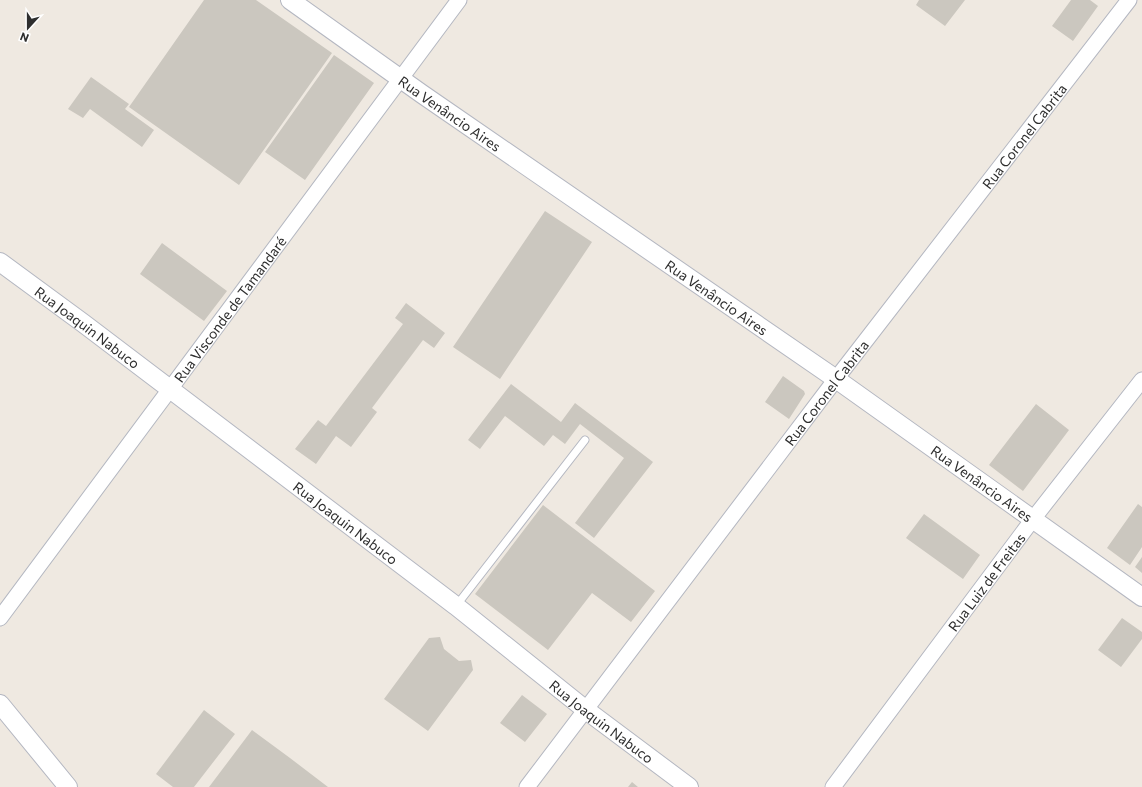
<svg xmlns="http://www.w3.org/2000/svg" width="1142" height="787" viewBox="0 0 1142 787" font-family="Commissioner,sans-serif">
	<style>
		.building { fill: #cbc7bf }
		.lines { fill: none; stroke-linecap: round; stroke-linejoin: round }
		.service-casing { stroke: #b4b7c1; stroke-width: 9 }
		.minor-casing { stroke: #b4b7c1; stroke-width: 17 }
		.tertiary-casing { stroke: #b4b7c1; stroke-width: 20 }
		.service { stroke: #fff; stroke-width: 7 }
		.minor { stroke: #fff; stroke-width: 15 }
		.tertiary { stroke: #fff; stroke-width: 18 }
		.labels { text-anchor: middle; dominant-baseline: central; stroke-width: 4; stroke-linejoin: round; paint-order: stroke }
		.street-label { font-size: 14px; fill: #2e2e2e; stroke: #fff }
	</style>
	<rect width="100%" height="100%" fill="#efe9e1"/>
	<path class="building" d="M204,0H256L332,53L239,185L129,107Z
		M919,0H965L945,26L916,5Z
		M1071,0H1090L1098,6L1073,41L1052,26Z
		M334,55L374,83L305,180L265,152Z
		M91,77L129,104L125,109L154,130L142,147L90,109L83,118L68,109Z
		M545,211L592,242L500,379L453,347Z
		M162,243L227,291L204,321L140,274Z
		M406,303L445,333L434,348L423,340L372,408L377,412L351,447L336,436L316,464L295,449L318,420L326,426L403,324L395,318Z
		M783,376L804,391L805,394L789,419L765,402Z
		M511,384L561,422L575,403L653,462L594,538L575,523L624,458L580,424L565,444L553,435L544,446L505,416L480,449L468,440Z
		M1036,404L1069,430L1023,491L989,465Z
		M1138,504L1142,507V547L1130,565L1107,548Z
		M543,505L655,591L631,622L592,593L548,650L475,594Z
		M924,514L980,555L963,579L906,538Z
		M1142,557V573L1135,567Z
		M1122,618L1142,632V639L1121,667L1098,650Z
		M440,637L444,649L459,661L471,660L473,670L428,731L384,699L429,638Z
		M522,695L547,714L525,742L500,723Z
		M204,710L235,734L194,787H173L156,774Z
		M252,730L290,758L328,787H209Z
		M632,782L638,787H628Z"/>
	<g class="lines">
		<defs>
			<path id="service" d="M456,606L585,440"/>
			<g id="minor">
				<path id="s1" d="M0,618L459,0"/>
				<path id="s2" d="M527,787L836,379L1129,0"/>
				<path id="s3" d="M833,787L1033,519L1142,380"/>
			</g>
			<g id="tertiary">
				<path id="s4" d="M290,0L422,94L836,379L1142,597"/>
				<path id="s5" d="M0,262L83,323L456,606L586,710L689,787"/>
				<path d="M0,704L68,787"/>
			</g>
		</defs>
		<use href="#service" class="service-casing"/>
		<use href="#minor" class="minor-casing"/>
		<use href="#tertiary" class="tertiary-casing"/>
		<use href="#service" class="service"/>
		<use href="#minor" class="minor"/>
		<use href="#tertiary" class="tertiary"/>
	</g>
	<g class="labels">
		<g class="street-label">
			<text stroke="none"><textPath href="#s4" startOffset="196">Rua Venâncio Aires</textPath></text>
			<text stroke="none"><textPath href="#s2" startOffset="819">Rua Coronel Cabrita</textPath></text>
			<text stroke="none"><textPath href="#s4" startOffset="520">Rua Venâncio Aires</textPath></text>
			<text stroke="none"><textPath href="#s1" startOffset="385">Rua Visconde de Tamandaré</textPath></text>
			<text stroke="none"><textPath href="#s5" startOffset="109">Rua Joaquin Nabuco</textPath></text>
			<text stroke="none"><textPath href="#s2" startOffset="495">Rua Coronel Cabrita</textPath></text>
			<text stroke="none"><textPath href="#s4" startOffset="844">Rua Venâncio Aires</textPath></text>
			<text stroke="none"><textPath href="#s5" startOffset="433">Rua Joaquin Nabuco</textPath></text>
			<text stroke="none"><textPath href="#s3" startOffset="256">Rua Luiz de Freitas</textPath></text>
			<text stroke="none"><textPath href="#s5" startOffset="757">Rua Joaquin Nabuco</textPath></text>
		</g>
	</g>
	<g transform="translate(28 28) rotate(201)" stroke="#ffffff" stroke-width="3" paint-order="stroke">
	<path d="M0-3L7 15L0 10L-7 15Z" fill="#2e2e2e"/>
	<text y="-6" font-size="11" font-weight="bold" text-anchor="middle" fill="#2e2e2e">N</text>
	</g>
</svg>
